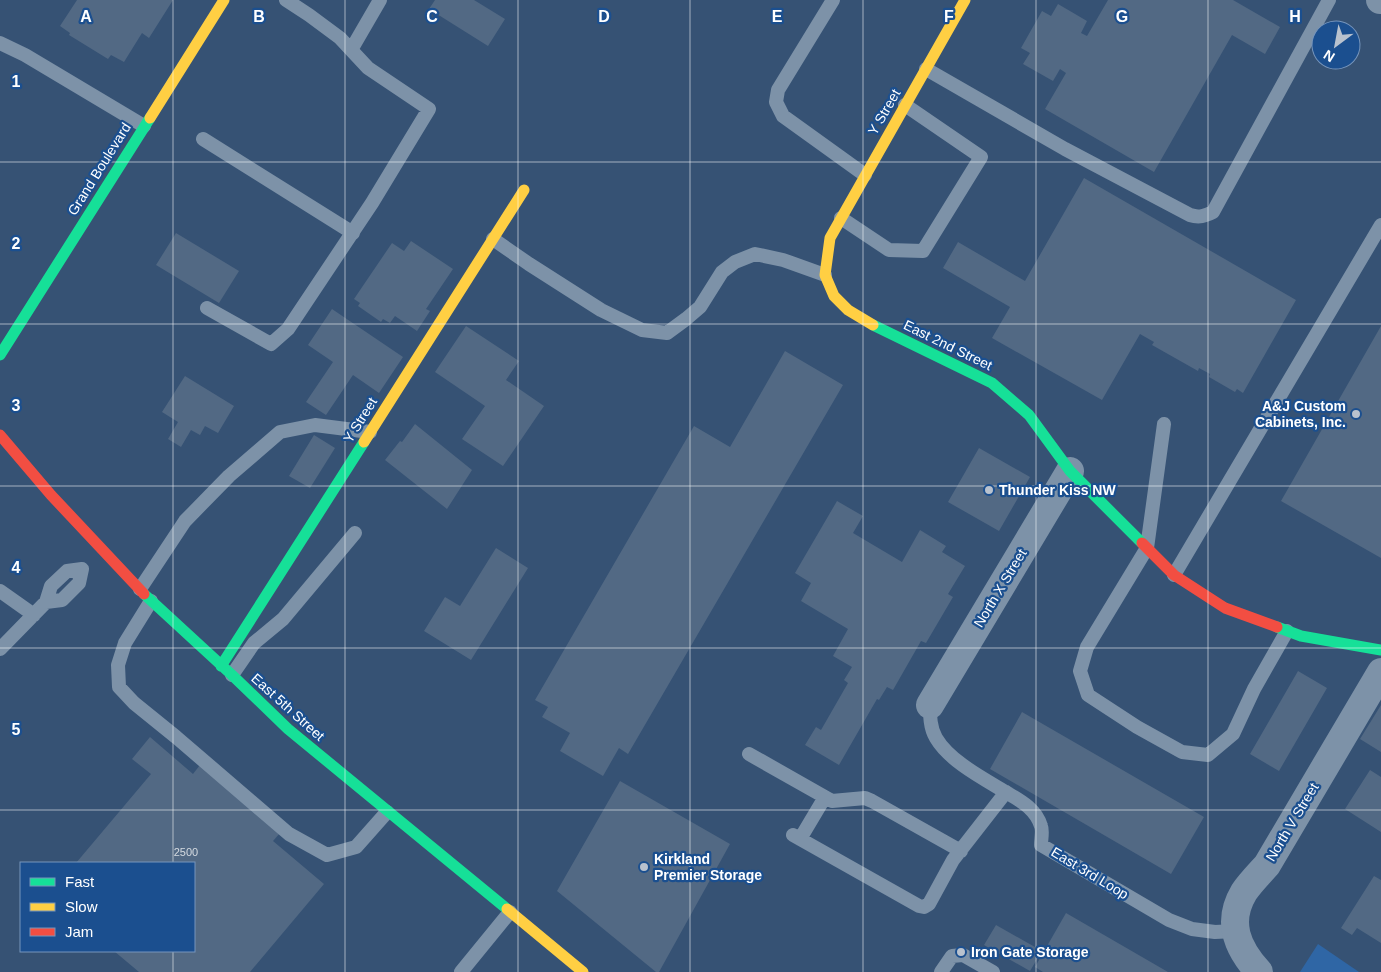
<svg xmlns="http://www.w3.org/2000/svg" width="1381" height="972" viewBox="0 0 1381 972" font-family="Arial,sans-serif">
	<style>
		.green { fill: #2f66a5 }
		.building { fill: #526984 }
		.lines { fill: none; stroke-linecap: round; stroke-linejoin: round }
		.lane { stroke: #7d92a8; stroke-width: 14 }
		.street { stroke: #7d92a8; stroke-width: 28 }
		.fast { stroke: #16e098; stroke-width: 11 }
		.slow { stroke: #ffcf43; stroke-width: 11 }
		.jam { stroke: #f24e42; stroke-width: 11 }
		.grid { fill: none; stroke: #fff; stroke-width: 1; stroke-opacity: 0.55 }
		.poi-dot { fill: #b9c2ce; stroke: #1b4f8f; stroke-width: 2 }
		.labels { text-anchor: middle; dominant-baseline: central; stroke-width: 4.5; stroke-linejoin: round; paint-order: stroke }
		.number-label { font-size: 11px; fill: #d4dae0 }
		.street-label { font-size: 14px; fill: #fff; stroke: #1b4f8f }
		.poi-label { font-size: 14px; font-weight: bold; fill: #fff; stroke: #1b4f8f; text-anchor: start }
		.grid-label { font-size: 16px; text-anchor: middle; font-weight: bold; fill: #fff; stroke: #1b4f8f; stroke-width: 4.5; stroke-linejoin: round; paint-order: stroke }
	</style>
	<rect width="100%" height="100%" fill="#365274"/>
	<path class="green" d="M1318,944L1359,972H1300Z"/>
	<path class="building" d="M77,0H173L149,38L142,33L124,62L111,55L108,59L69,35L70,33L60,26Z
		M435,0H474L505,19L488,46L429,9Z
		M1108,0H1233L1280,27L1265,54L1232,35L1154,172L1045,109L1066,73L1060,69L1053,81L1023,64L1030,53L1021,48L1042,11L1051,16L1058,4L1087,21L1081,33L1087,36Z
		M1084,178L1296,300L1243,393L1237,389L1235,392L1209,377L1210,374L1199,368L1198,371L1152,345L1154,342L1140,334L1102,400L992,338L1010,307L943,268L958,242L1025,281Z
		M176,233L239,271L219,303L156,265Z
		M411,241L453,269L426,309L430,311L417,331L395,316L390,323L383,319L381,322L358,306L360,303L354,299L392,243L404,251Z
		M332,309L403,357L379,393L353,375L326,415L306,402L333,362L308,345Z
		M466,326L519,361L506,380L544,406L503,466L462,439L485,406L435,372Z
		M1381,326V558L1281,501Z
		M785,351L843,385L628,754L619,748L603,776L560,751L570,733L542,717L548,707L535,700L694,426L730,447Z
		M185,376L234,406L218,433L205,426L200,435L191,430L181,447L168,439L178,422L162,412Z
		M415,424L472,470L447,509L385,460L400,441L402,442Z
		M314,435L335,448L310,488L289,476Z
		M979,448L1030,477L999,531L948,502Z
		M837,501L863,516L853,533L902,562L920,530L946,546L942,552L965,566L948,594L953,597L926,643L921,641L893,690L887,687L879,700L877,699L839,765L805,745L816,727L821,730L848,683L844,680L852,667L833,656L848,629L801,601L811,583L795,573Z
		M496,548L528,568L471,660L424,631L445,597L460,606Z
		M1298,671L1327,688L1279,771L1250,754Z
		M1381,705V752L1360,739Z
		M1022,712L1204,817L1171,874L990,769Z
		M150,737L193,774L200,765L280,833L273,841L324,884L250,972H139L114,951H194V863H76L151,774L132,759Z
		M1370,770L1381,777V832L1345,809Z
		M620,781L730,844L659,972H656L557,891Z
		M1374,876L1381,880V943L1357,928L1352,935L1341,928Z
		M1066,913L1168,972H1043L1035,967Z
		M996,925L1042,951L1030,971L984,945Z"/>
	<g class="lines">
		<path class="lane" d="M833,0L778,90L776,102L783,116L865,175
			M0,43L25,55L144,126
			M351,50L380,0
			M926,69L1065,149L1190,215C1199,218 1205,216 1213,212L1329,0
			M203,139L353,233
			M841,218L889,250L923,251L981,157L905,105
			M493,239L529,264L601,310L642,330L667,333L686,319L700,307L722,272L735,262L755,254L783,260L825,275
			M207,308L271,344L288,329L372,203L429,109L368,68L340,38L309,15L286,0
			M1164,424L1147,548L1087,647L1080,671L1088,695L1137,727L1182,752L1208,755L1233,734L1254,689L1287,631
			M1174,575L1381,225
			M140,589L185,521L229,476L280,432L315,425L370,432
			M0,591L34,615
			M151,601L125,643L118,665L119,687L134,703L176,737L289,834L327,855L356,847L387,812
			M0,649L46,602L51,586L67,571L82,569L79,583L62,600L46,602
			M232,675L254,643L283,619L355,533
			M930,705C930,716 930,728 936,738C950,762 986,780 1009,794C1023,802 1036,810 1041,826C1043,831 1041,839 1041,845L1169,920L1192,929L1215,932L1235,931
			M749,754L832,801L865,798L872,801L961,851
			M793,835L919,906L924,907L929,904L953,860L1006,792
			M800,839L825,797
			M461,972L510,912
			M941,972L952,956L963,955L993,972"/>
		<path class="street" d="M1380,0H1381
			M930,705L1070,471
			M1259,972C1237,948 1226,922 1244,892C1250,883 1259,874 1267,865L1381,672"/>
		<path class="fast" d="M873,325L992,383L1029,415L1070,471L1142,543
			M0,355L150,118
			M144,594L232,675L288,729L507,909
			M1277,627L1301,636L1381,650
			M221,666L364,442"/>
		<path class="slow" d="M150,118L224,0
			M873,325L848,310L834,296L825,275L830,238L965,0
			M364,442L524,190
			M507,909L583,972"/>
		<path class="jam" d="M0,435L51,495L144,594
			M1142,543L1174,575L1225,608L1277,627"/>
	</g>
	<path class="grid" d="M173,0V863M345,0V972M518,0V972M690,0V972M863,0V972M1036,0V972M1208,0V972M0,162H1381M0,324H1381M0,486H1381M0,648H1381M0,810H1381M173,951V972"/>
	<g class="poi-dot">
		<circle cx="1356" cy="414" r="5"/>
		<circle cx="989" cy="490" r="5"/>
		<circle cx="644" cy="867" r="5"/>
		<circle cx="961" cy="952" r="5"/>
	</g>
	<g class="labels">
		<g class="number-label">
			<text x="186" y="852">2500</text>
		</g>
		<g class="street-label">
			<text transform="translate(884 112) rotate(-60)">Y Street</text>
			<text transform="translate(99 169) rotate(-58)">Grand Boulevard</text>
			<text transform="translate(948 345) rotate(26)">East 2nd Street</text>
			<text transform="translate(360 420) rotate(-58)">Y Street</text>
			<text transform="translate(1000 588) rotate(-59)">North X Street</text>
			<text transform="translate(288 707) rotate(42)">East 5th Street</text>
			<text transform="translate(1292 822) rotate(-59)">North V Street</text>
			<text transform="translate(1090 873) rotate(31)">East 3rd Loop</text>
		</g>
		<g class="poi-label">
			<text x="1346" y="406" text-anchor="end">A&amp;J Custom<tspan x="1346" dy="16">Cabinets, Inc.</tspan></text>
			<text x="999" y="490">Thunder Kiss NW</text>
			<text x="654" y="859">Kirkland<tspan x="654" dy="16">Premier Storage</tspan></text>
			<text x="971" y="952">Iron Gate Storage</text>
		</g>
	</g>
	<g class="grid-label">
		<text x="86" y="22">A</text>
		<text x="259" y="22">B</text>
		<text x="432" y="22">C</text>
		<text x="604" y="22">D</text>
		<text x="777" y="22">E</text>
		<text x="949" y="22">F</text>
		<text x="1122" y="22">G</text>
		<text x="1295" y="22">H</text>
		<text x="16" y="87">1</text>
		<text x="16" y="249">2</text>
		<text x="16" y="411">3</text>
		<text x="16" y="573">4</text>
		<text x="16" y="735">5</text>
	</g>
	<rect x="20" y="862" width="175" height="90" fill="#1b4f8f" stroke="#7695bc"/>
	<rect x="30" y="878" width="25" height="8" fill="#16e098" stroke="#7695bc"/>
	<text x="65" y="887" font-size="15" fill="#ffffff">Fast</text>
	<rect x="30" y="903" width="25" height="8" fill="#ffcf43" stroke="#7695bc"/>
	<text x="65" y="912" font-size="15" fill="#ffffff">Slow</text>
	<rect x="30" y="928" width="25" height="8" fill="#f24e42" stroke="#7695bc"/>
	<text x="65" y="937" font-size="15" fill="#ffffff">Jam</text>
	<g transform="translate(1336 45) rotate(212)"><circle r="24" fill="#1b4f8f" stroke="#7695bc"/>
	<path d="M0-4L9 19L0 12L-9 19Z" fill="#b9c2ce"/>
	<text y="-8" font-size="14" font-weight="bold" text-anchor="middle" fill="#ffffff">N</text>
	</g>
</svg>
